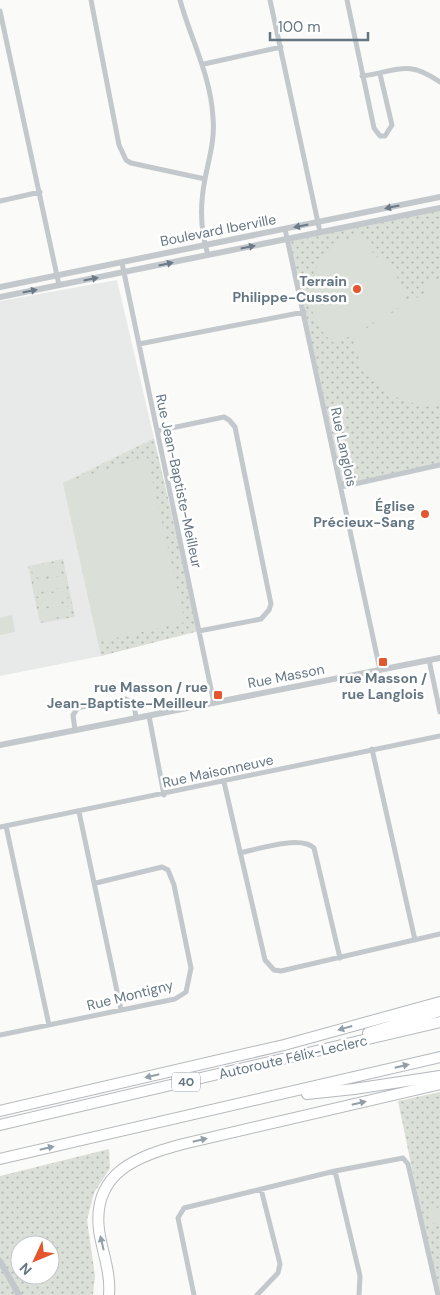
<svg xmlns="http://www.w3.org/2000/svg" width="440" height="1295" viewBox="0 0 440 1295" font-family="'DM Sans',sans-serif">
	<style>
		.built { fill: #e8e9e9 }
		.grass { fill: url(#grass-dots); fill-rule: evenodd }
		.pitch { fill: #dadfd7 }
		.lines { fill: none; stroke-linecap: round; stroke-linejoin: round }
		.motorway-casing { stroke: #b4b9bd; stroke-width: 12 }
		.minor { stroke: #c3c8cc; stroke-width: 5 }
		.tertiary { stroke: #c3c8cc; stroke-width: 6 }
		.motorway { stroke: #fff; stroke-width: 10 }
		.oneway { fill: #6a7a87 }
		.oneway2 { fill: #939fa8 }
		.poi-dot { fill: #e4572e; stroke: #fff; stroke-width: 2 }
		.labels { text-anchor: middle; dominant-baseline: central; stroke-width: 5; stroke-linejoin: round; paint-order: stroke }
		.shield { fill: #fff; stroke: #939fa8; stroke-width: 1 }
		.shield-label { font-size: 12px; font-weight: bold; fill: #657683 }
		.street-label { font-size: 14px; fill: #657683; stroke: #fff }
		.poi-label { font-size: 14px; font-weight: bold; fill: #657683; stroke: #fff; text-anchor: end }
	</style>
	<defs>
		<pattern id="grass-dots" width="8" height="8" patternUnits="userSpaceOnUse" patternTransform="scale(1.25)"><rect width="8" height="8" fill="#dadfd7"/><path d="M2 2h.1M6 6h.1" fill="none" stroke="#b4b9b4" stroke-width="1.8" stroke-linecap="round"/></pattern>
	</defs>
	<rect width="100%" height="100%" fill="#fafaf8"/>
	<path class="built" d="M117,280L154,438L63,483L101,656L0,676V301Z"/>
	<path class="grass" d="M440,208V466L341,487L288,238Z
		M154,438L199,631L101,656L63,483Z
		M63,559L75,617L40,623L28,566Z
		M440,1092V1295H438L398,1101Z
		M109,1149L110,1168L94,1193L87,1220L95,1276L93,1295H0V1176ZM20,1245H50V1275H20Z"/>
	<path class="pitch" d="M362,235L376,258L383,254L407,294L405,304L336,344C302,322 303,271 333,247C342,240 352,238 362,235Z
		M432,280L440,283V405C395,408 361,380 352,337L425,293L422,286Z
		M147,457L185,622L98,642L63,483Z
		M58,562V565L62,564L63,570L60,571V573L37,578L36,575L33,576L32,570L35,569V567Z
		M61,576V579L64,578L66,584L62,585L63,587L40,592L39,589L36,590L35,584L38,583V581Z
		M63,591L64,593L67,592L68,598L65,599V601L42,606V603L39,604L37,598L41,597L40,595Z
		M66,605L67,607L70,606L71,612L68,613V615L45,620V617L42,618L40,612L43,611V609Z
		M12,615L15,632L0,635V618Z
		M440,1207V1222L431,1224L428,1210Z"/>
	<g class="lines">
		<defs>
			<path id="motorway" d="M368,1033L440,1011
				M307,1094L354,1089L440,1076
				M0,1111L284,1045L440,1002
				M0,1125L440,1022
				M0,1159L440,1057
				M109,1295C111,1272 102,1252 99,1230C92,1172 138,1156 183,1144L440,1084"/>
		</defs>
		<use href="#motorway" class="motorway-casing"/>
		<path class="minor" d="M91,0L119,145L126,160L131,163L205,179
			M180,0C191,40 211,76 213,118C215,140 209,158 205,179C200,204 200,230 208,255
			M270,0L320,232
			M347,0L374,128L380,136H385L392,125L380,74
			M0,11L59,285
			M204,64L281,47
			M362,76C399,71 407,59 440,82
			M0,201L40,192
			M285,229L380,670
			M122,263L214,703
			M139,344L304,312
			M157,431L224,417L229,420L235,427L271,604L269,610L261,619L199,631
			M341,487L440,465
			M429,660L440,712
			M149,716L164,795
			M75,730L73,715L77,709L81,707L126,699C134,702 135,709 136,718
			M372,749L415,940
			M224,782L265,960L274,970L281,971L440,934
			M79,812L121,1010
			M6,826L49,1025
			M0,827L440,736
			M240,853C258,849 301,835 314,848L340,958
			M0,1035L175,999L186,992L191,968L174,885L168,870L162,867L96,883
			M335,1171L360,1276L359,1295
			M194,1295L178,1218L184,1208L335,1171L403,1158L408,1164L438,1295
			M257,1295L278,1273L280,1264L261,1189"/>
		<path class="tertiary" d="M0,287L440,197
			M0,297L440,208
			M0,745L440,658
			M0,1261L19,1295"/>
		<use href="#motorway" class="motorway"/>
	</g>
	<defs><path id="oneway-solid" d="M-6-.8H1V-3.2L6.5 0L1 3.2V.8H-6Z" transform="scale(1.25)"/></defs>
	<g class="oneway">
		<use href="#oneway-solid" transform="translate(392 207) rotate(168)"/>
		<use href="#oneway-solid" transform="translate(301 226) rotate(169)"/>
		<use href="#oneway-solid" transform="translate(248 247) rotate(-11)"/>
		<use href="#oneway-solid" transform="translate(166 264) rotate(-12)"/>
		<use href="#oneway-solid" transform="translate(91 279) rotate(-11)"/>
		<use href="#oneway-solid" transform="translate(30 291) rotate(-11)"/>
	</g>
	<g class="oneway2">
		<use href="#oneway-solid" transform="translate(345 1028) rotate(164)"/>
		<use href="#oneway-solid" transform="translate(402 1066) rotate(-13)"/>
		<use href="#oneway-solid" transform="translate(152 1076) rotate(167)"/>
		<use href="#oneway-solid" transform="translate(359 1103) rotate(-13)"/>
		<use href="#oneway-solid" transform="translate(200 1140) rotate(-13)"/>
		<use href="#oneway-solid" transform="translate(47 1148) rotate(-13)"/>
		<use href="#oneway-solid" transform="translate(102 1243) rotate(-103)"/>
	</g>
	<g class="poi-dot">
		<circle cx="357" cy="289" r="5"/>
		<circle cx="425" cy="514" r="5"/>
		<rect x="378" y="657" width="10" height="10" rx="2.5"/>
		<rect x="213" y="690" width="10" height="10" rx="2.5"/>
	</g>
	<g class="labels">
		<rect class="shield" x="172" y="1072.5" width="28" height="19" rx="4"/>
		<g class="shield-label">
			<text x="186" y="1082">40</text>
		</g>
		<g class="street-label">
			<text transform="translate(218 230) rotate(-11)">Boulevard Iberville</text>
			<text transform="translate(344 447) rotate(78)">Rue Langlois</text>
			<text transform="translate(179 481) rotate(78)">Rue Jean-Baptiste-Meilleur</text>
			<text transform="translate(286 676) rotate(-11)">Rue Masson</text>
			<text transform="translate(218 771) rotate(-12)">Rue Maisonneuve</text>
			<text transform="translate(130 995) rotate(-14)">Rue Montigny</text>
			<text transform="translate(293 1057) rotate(-13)">Autoroute Félix-Leclerc</text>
		</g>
		<g class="poi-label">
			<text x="347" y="281">Terrain<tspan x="347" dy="16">Philippe-Cusson</tspan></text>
			<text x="415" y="506">Église<tspan x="415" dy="16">Précieux-Sang</tspan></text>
			<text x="383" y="678" text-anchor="middle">rue Masson /<tspan x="383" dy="16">rue Langlois</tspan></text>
			<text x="208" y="687">rue Masson / rue<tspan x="208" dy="16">Jean-Baptiste-Meilleur</tspan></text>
		</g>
	</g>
	<g transform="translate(35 1260) rotate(226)"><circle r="24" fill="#ffffff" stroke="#c1c8cd"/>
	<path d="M0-4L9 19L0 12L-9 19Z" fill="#e4572e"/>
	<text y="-8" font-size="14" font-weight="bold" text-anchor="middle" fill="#657683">N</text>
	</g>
	<path d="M270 32v8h98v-8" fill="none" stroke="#657683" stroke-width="2.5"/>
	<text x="278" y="32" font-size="15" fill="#657683" stroke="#ffffff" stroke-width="4" paint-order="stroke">100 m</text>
</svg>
